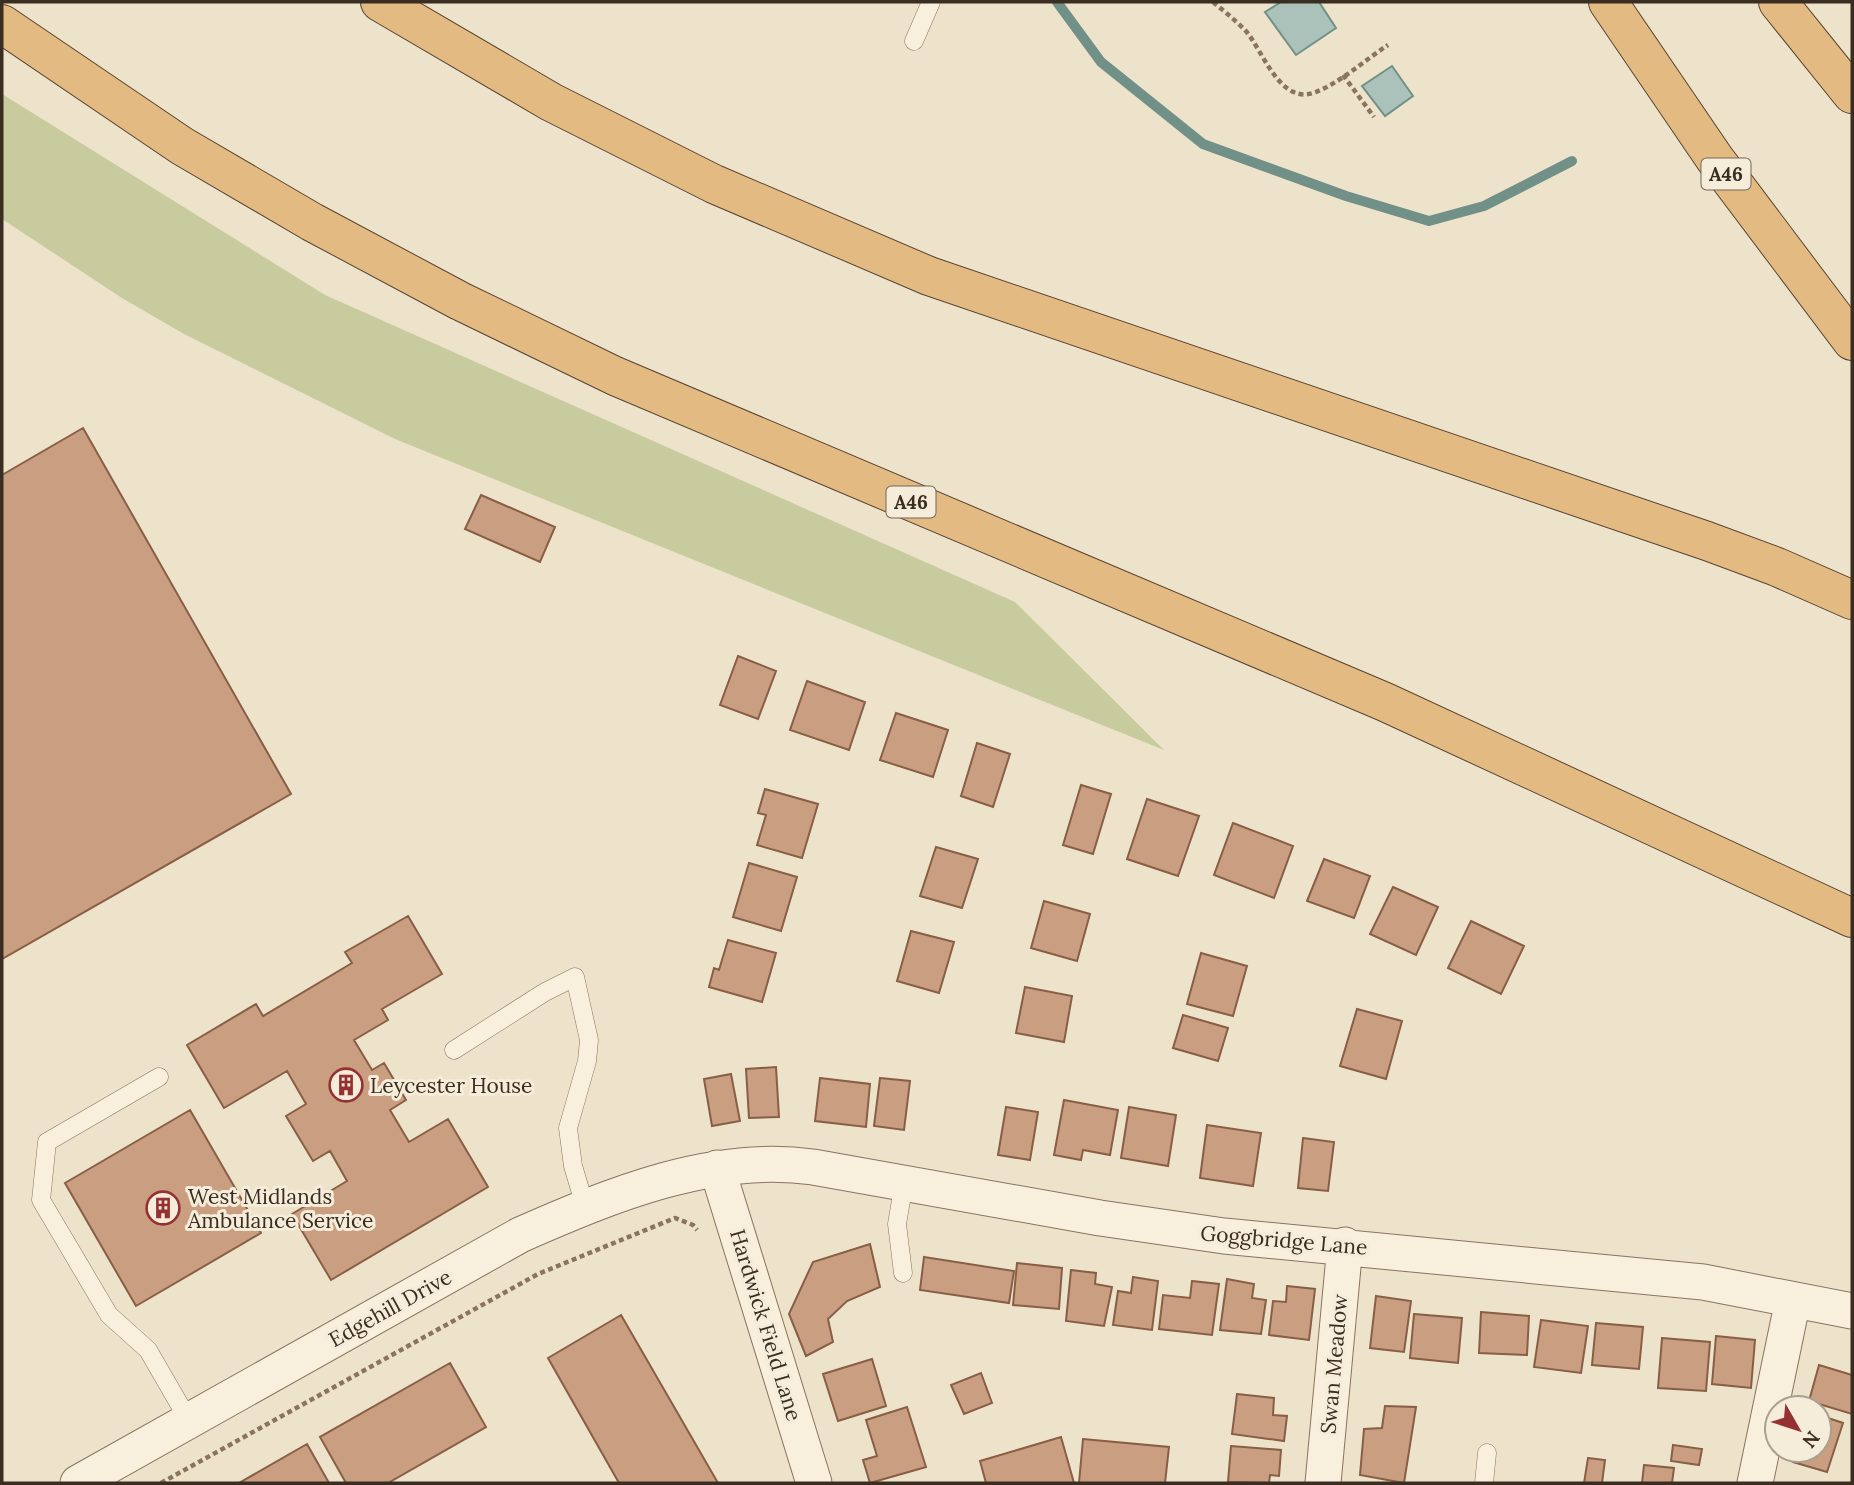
<svg xmlns="http://www.w3.org/2000/svg" width="1854" height="1485" viewBox="0 0 1854 1485" font-family="Lora,serif">
	<style>
		.green { fill: #c7cb9d }
		.water { fill: #aac2ba; stroke: #719088; stroke-width: 2 }
		.lines { fill: none; stroke-linecap: round; stroke-linejoin: round }
		.stream { stroke: #719088; stroke-width: 10 }
		.building { fill: #ca9e81; stroke: #885e45; stroke-width: 2 }
		.service-casing { stroke: #89745e; stroke-width: 19 }
		.minor-casing { stroke: #89745e; stroke-width: 37 }
		.trunk-casing { stroke: #584332; stroke-width: 40 }
		.path { stroke: #89745e; stroke-width: 4.5; stroke-dasharray: 5 3.5; stroke-linecap: butt }
		.service { stroke: #f8efdd; stroke-width: 18 }
		.minor { stroke: #f8efdd; stroke-width: 35 }
		.trunk { stroke: #e2ba82; stroke-width: 38 }
		.labels { text-anchor: middle; dominant-baseline: central; stroke-width: 6; stroke-linejoin: round; paint-order: stroke }
		.shield { fill: #f5ecd9; stroke: #726658; stroke-width: 2 }
		.shield-label { font-size: 19px; font-weight: bold; fill: #3a2d21 }
		.poi-label { font-size: 21px; fill: #3a2d21; stroke: #f5ecd9; text-anchor: start }
		.street-label { font-size: 21px; fill: #3a2d21; stroke: #f5ecd9 }
	</style>
	<rect width="100%" height="100%" fill="#ede2ca"/>
	<path class="green" d="M2,94L325,295L1015,602L1164,750L395,439L184,334L122,298L2,219Z"/>
	<path class="water" d="M1281,2H1319L1336,28L1296,55L1265,12Z
		M1392,66L1413,96L1385,116L1362,86Z"/>
	<g class="lines">
		<path class="stream" d="M1057,2L1101,62L1203,144L1346,196L1429,221L1484,206L1572,161"/>
	</g>
	<path class="building" d="M83,428L291,794L2,959V475Z
		M481,495L555,527L540,562L465,529Z
		M738,656L776,671L758,719L720,705Z
		M807,681L865,702L849,750L790,730Z
		M896,713L948,730L933,777L880,760Z
		M977,743L1010,754L993,807L961,796Z
		M1081,785L1111,794L1093,854L1063,845Z
		M765,789L818,804L802,858L757,845L766,815L758,813Z
		M1147,799L1199,816L1178,876L1127,859Z
		M1233,823L1293,846L1274,898L1214,875Z
		M936,847L978,859L962,908L920,896Z
		M1324,859L1370,876L1354,918L1307,901Z
		M749,863L797,877L781,931L733,917Z
		M1393,887L1438,907L1416,955L1370,934Z
		M1044,901L1090,914L1077,961L1031,948Z
		M408,916L442,974L382,1009L388,1020L354,1040L372,1070L384,1063L406,1100L390,1110L409,1142L448,1119L488,1187L331,1280L292,1214L347,1181L330,1151L313,1161L286,1116L306,1104L287,1071L224,1108L187,1045L256,1004L263,1016L352,963L345,952Z
		M1471,921L1524,946L1501,994L1448,968Z
		M911,931L954,942L939,993L897,981Z
		M728,940L776,953L762,1002L709,987L714,968L719,970Z
		M1201,953L1247,966L1233,1016L1187,1004Z
		M1025,987L1072,996L1064,1042L1016,1033Z
		M1357,1009L1402,1021L1386,1079L1340,1066Z
		M1183,1015L1228,1028L1218,1061L1173,1048Z
		M776,1067L779,1117L749,1118L746,1069Z
		M731,1074L740,1121L712,1126L704,1079Z
		M820,1078L870,1084L866,1127L815,1121Z
		M880,1078L910,1081L904,1130L874,1126Z
		M1064,1100L1118,1110L1110,1155L1083,1150L1081,1160L1054,1155Z
		M1006,1107L1038,1112L1030,1160L998,1155Z
		M1129,1107L1176,1115L1168,1166L1121,1158Z
		M190,1110L261,1233L136,1306L65,1183Z
		M1207,1125L1261,1133L1253,1186L1200,1178Z
		M1303,1138L1334,1142L1328,1191L1298,1188Z
		M870,1244L880,1287L847,1301L828,1319L833,1342L806,1356L789,1314L813,1262Z
		M924,1257L1014,1271L1009,1303L920,1290Z
		M1017,1263L1062,1268L1059,1309L1013,1305Z
		M1071,1270L1096,1273L1095,1284L1112,1287L1104,1326L1066,1321Z
		M1133,1277L1158,1281L1152,1330L1113,1325L1118,1291L1131,1293Z
		M1227,1279L1254,1284L1252,1298L1266,1300L1261,1334L1220,1330Z
		M1192,1281L1219,1284L1212,1335L1159,1329L1163,1295L1190,1298Z
		M1287,1286L1315,1289L1309,1340L1269,1335L1273,1301L1286,1302Z
		M1376,1296L1411,1301L1404,1352L1370,1348Z
		M1481,1312L1529,1316L1527,1355L1479,1353Z
		M1414,1314L1462,1318L1458,1363L1410,1358Z
		M621,1315L718,1483H619L548,1358Z
		M1541,1320L1588,1326L1581,1373L1534,1367Z
		M1596,1323L1643,1327L1639,1369L1592,1365Z
		M1716,1336L1755,1340L1751,1388L1712,1384Z
		M1662,1338L1710,1342L1706,1391L1658,1388Z
		M872,1359L886,1406L838,1421L823,1374Z
		M450,1363L486,1427L388,1483H346L320,1437Z
		M1819,1365L1852,1375V1414L1809,1401Z
		M981,1373L992,1403L964,1414L951,1385Z
		M1237,1394L1274,1398L1273,1415L1287,1416L1284,1441L1232,1434Z
		M1385,1406L1416,1407L1404,1483L1360,1475L1364,1429L1382,1428Z
		M907,1407L926,1467L870,1483L863,1460L877,1456L866,1420Z
		M1819,1415L1843,1423L1827,1472L1793,1462L1797,1450H1819Z
		M1061,1437L1074,1483H986L980,1461Z
		M1083,1439L1169,1447L1165,1483H1079Z
		M307,1444L329,1483H239Z
		M1673,1445L1702,1449L1699,1465L1671,1461Z
		M1231,1446L1281,1450L1279,1476L1270,1475L1269,1483L1228,1482Z
		M1588,1458L1605,1460L1602,1483H1584Z
		M1644,1465L1674,1468L1672,1483H1642Z"/>
	<g class="lines">
		<defs>
			<path id="service" d="M914,41L931,2
				M454,1050L545,992L575,977L589,1040L587,1061L568,1128L573,1166L585,1206
				M159,1077L47,1142L41,1200L109,1315L148,1350L189,1421
				M903,1273L897,1224L904,1183
				M1484,1483L1487,1453"/>
			<path id="minor" d="M717,1168L814,1483
				M78,1483L520,1235C611,1195 712,1153 813,1167L1100,1218L1224,1236L1703,1282L1852,1311
				M1323,1483L1345,1245
				M1755,1483L1793,1300"/>
			<path id="trunk" d="M380,2L551,102L714,184L929,276L1707,541L1777,567L1852,600
				M1608,2L1715,159L1852,341
				M1778,2L1852,94
				M2,24L182,146L312,222L460,301L615,376L1385,702L1852,918"/>
		</defs>
		<use href="#service" class="service-casing"/>
		<use href="#minor" class="minor-casing"/>
		<use href="#trunk" class="trunk-casing"/>
		<path class="path" d="M1213,2C1224,11 1235,20 1245,30C1263,50 1280,107 1316,92C1341,82 1365,60 1388,45
			M1343,75L1374,117
			M161,1483L538,1274L675,1218L693,1225L697,1230"/>
		<use href="#service" class="service"/>
		<use href="#minor" class="minor"/>
		<use href="#trunk" class="trunk"/>
	</g>
	<defs>
		<symbol id="building-ring" viewBox="-11 -11 22 22"><circle r="9.5" fill="#f5ecd9" stroke="#963133" stroke-width="1.5"/><path d="M-4-6H4V6H1V3H-1V6H-4ZM-2.5-4.3h1.7v1.8h-1.7ZM.8-4.3h1.7v1.8H.8ZM-2.5-1h1.7V.8h-1.7ZM.8-1h1.7V.8H.8Z" fill="#963133"/></symbol>
	</defs>
	<g fill-rule="evenodd">
		<use href="#building-ring" x="327" y="1066" width="38" height="38"/>
		<use href="#building-ring" x="144" y="1189" width="38" height="38"/>
	</g>
	<g class="labels">
		<g class="shield">
			<rect x="1701.5" y="158.5" width="49" height="31" rx="5"/>
			<rect x="886.5" y="486.5" width="49" height="31" rx="5"/>
		</g>
		<g class="shield-label">
			<text x="1726" y="174">A46</text>
			<text x="911" y="502">A46</text>
		</g>
		<g class="poi-label">
			<text x="370" y="1085">Leycester House</text>
			<text x="188" y="1196">West Midlands<tspan x="188" dy="24">Ambulance Service</tspan></text>
		</g>
		<g class="street-label">
			<text transform="translate(1284 1240) rotate(5)">Goggbridge Lane</text>
			<text transform="translate(390 1308) rotate(-29)">Edgehill Drive</text>
			<text transform="translate(766 1325) rotate(73)">Hardwick Field Lane</text>
			<text transform="translate(1334 1364) rotate(-85)">Swan Meadow</text>
		</g>
	</g>
	<rect width="1854" height="1485" fill="none" stroke="#3a2d21" stroke-width="7"/>
	<g transform="translate(1798 1429) rotate(129)"><circle r="33" fill="#f5ecd9" stroke="#aaa08f" stroke-width="2"/>
	<path d="M0-5L12 26L0 18L-12 26Z" fill="#963133"/>
	<text y="-10" font-size="19" font-weight="bold" text-anchor="middle" fill="#3a2d21">N</text>
	</g>
</svg>
